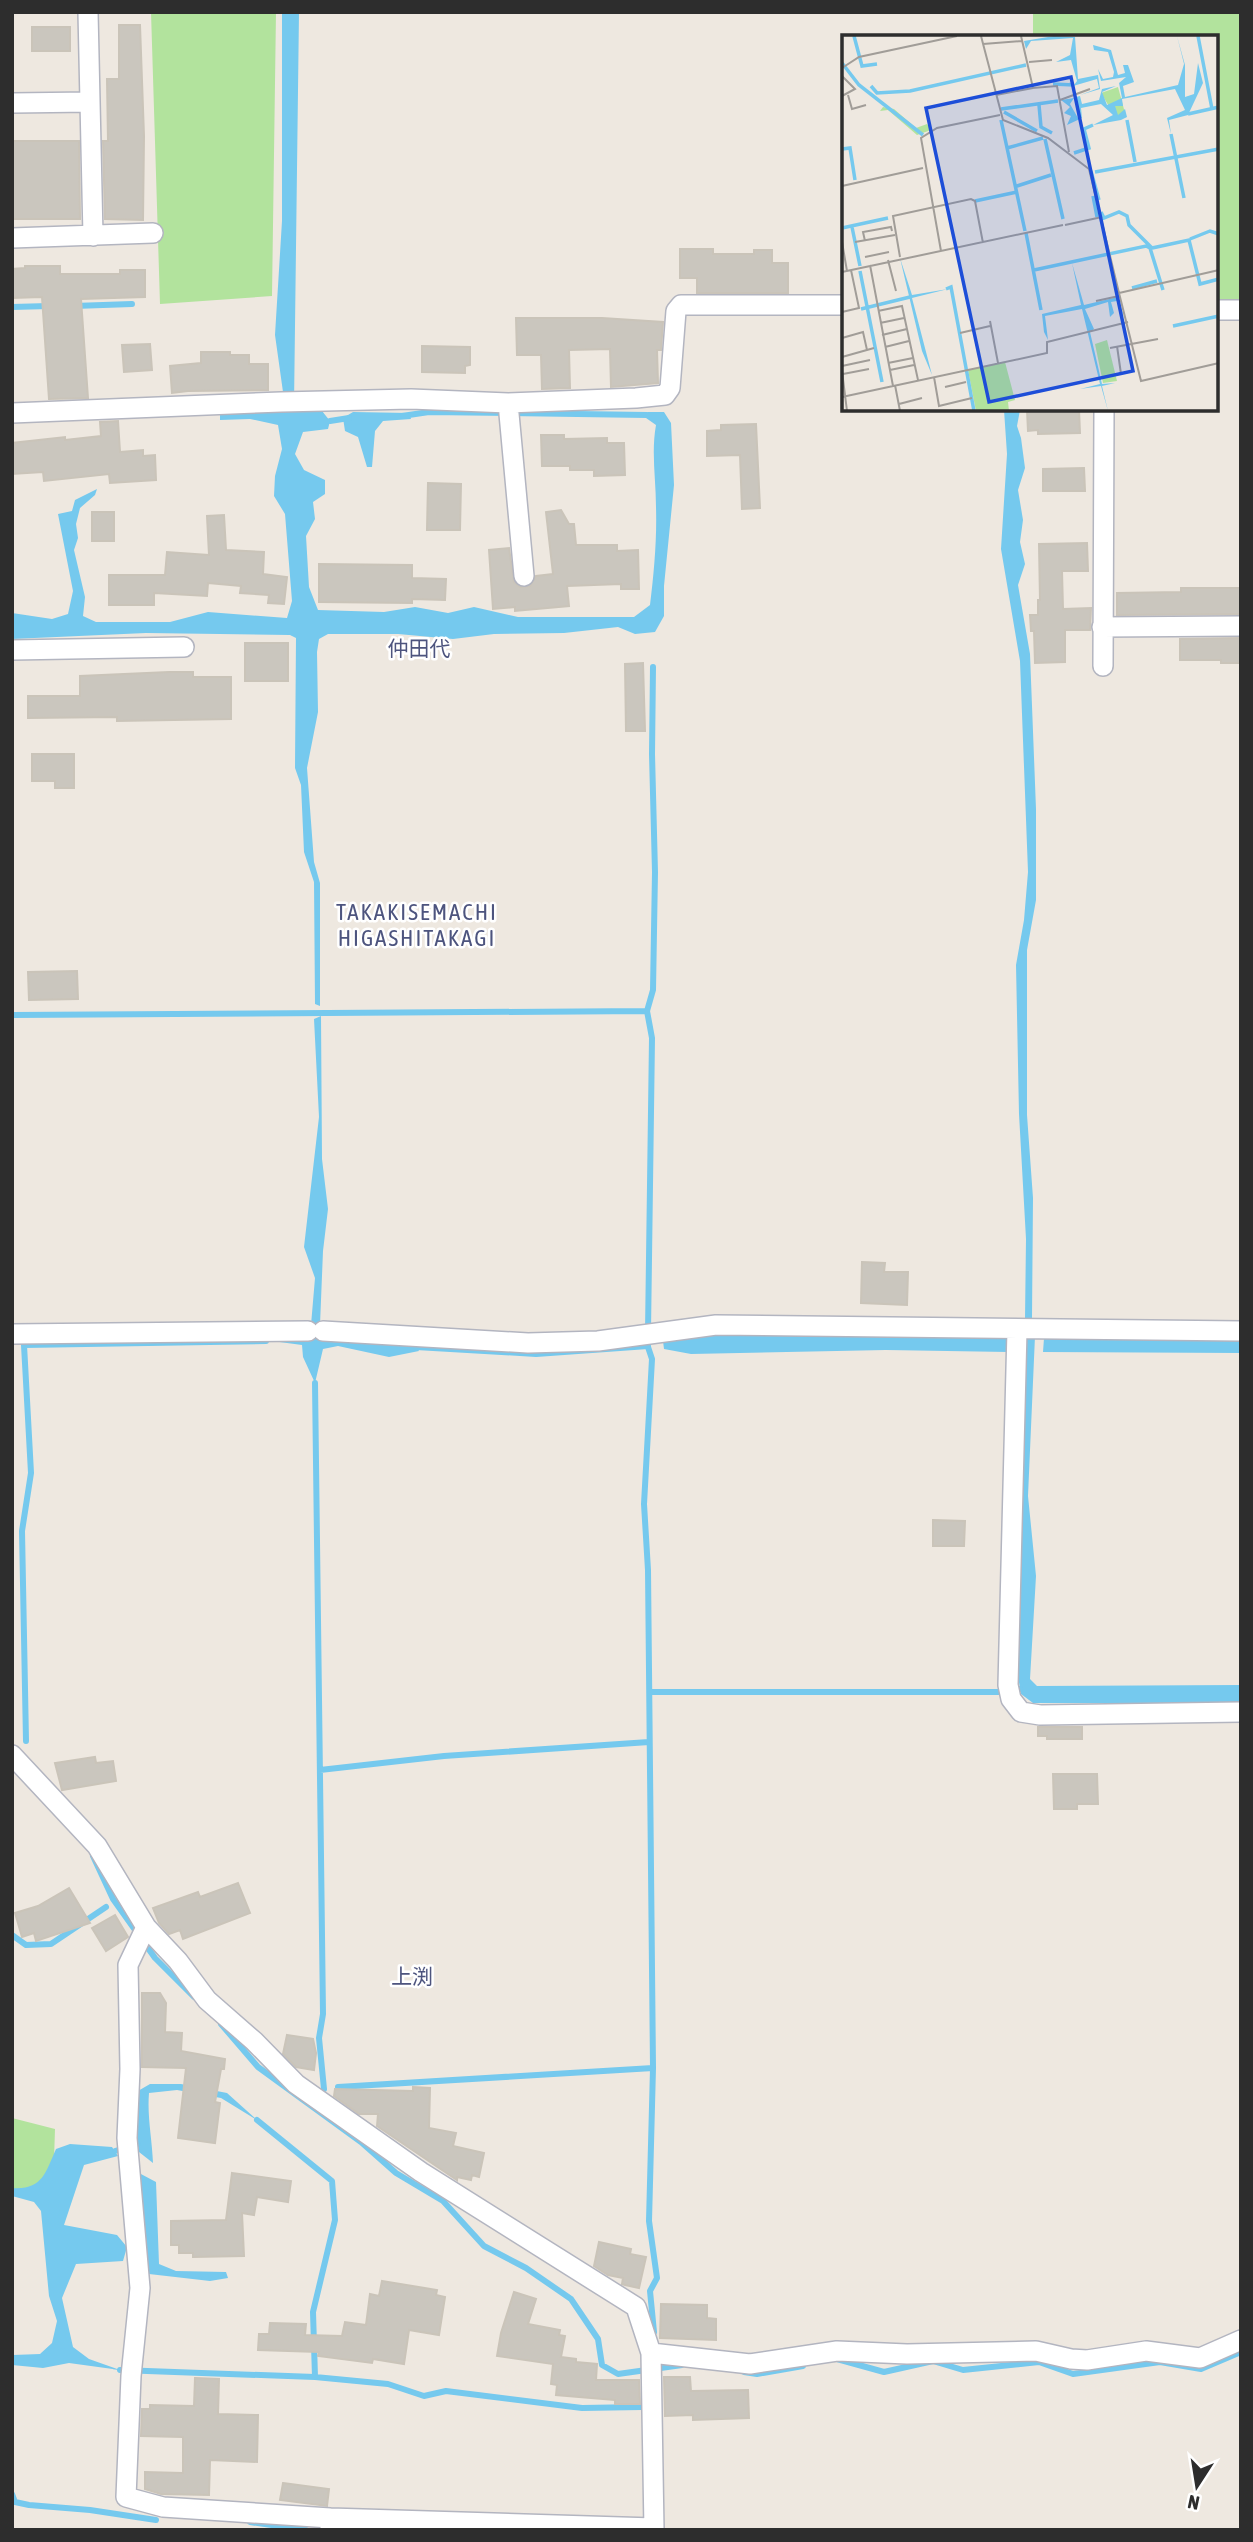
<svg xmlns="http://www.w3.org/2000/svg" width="1253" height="2542" viewBox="0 0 1253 2542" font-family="'Asap Condensed','Noto Sans JP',sans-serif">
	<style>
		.green { fill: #b2e39d }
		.water { fill: #75c9ee }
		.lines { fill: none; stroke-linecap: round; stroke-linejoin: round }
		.stream { stroke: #75c9ee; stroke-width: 6 }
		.building { fill: #cac6be; stroke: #cac4b9; stroke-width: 2 }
		.street-casing { stroke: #b3b5c0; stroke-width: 22 }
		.street { stroke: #fff; stroke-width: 19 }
		.labels { text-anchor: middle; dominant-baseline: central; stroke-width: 5; stroke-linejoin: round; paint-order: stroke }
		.neighbourhood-label { font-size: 21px; fill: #4d547e; stroke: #fff }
		.quarter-label { font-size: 23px; letter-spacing: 2px; fill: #4d547e; stroke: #fff }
		.inset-river { fill: none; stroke: #75c9ee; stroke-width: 3.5 }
		.inset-road { fill: none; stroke: #a19d98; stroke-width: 2 }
		.view { fill: #1d4ed8; fill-opacity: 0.15; stroke: #1d4ed8; stroke-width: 3.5 }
		.inset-edge { fill: none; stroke: #2d2d2d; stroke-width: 3.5 }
	</style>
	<rect width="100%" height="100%" fill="#eee8e0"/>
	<path class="green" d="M151,12H276L272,296L160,304Z
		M1033,12H1241V303L1216,302V37H1033Z
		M12,2118L55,2129L53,2191L12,2193Z"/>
	<path class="water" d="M282,12H299L294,405L299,412L322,411L330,421L328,429L303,432L295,454L304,470L325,480V494L313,502L315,519L306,536L309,587L318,610L384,612L415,607L448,613L474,607L518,617H634L650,605C654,573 657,539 656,507C656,479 651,453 656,425L646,418L648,412H664L671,423L674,485L664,586V616L655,632L635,634L618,627L564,633L494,634L453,639L398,634H328L319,639L317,652L318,712L307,768L314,862L320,883V1006L315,1004L314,882L304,852L301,785L295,768L296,638L290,635L146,633L12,639V613L52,619L68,614L73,591L58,514L72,511L75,500L97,489L95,495L80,508L76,524L78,538L74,550L85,597L83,616L96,622H170L208,612L287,618L292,601L285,514L274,496L275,476L282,449L278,425L250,419L220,420V413L286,412L288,403L283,392L275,335L282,221Z
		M1004,410H1020L1017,426L1021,438L1025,468L1018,490L1023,520L1020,542L1025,564L1018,585L1030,654L1036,809V900L1027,950V1115L1033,1198L1032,1318L1025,1319L1026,1239L1019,1114L1016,965L1024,920L1028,872L1020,661L1001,549L1007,454Z
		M353,412L409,413L411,419L383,421L375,431L372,467H367L358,437L345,431L343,418Z
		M321,1016L322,1159L328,1209L323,1251L320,1325H311L315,1278L304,1247L319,1117L314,1019Z
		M718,1333L1009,1336L1008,1352L886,1350L691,1354L664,1349L663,1341Z
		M1025,1336H1035L1028,1496L1036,1576L1030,1679L1037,1686L1241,1685V1703H1033L1021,1694L1016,1665Z
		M323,1338L414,1342L419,1351L389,1357L338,1346L323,1349L315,1383L303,1357L302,1345L272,1341Z
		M1044,1338L1241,1339V1353L1043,1352Z
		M150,2084H181L227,2093L257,2120L221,2098L177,2090L149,2093C147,2116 152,2139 153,2163L139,2152L136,2130L138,2091Z
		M70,2144L112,2147L118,2156L84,2165L64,2225L117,2235L127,2247L123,2261L76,2264L62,2298L73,2347L89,2359L120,2370L69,2363L43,2368L12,2365L13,2355L40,2354L52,2343L57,2321L49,2296L41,2211L34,2202L12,2196V2188C42,2190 45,2174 56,2149Z
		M139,2173L156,2182L159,2264L176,2271L226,2272L228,2278L210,2281L149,2274Z"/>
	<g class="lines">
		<path class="stream" d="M74,306L132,304
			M12,307L49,306
			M402,416L429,412L647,415
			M330,421L349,418
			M12,1015L647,1011
			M648,1332L652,1038L647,1011L653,990L655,872L652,754L653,667
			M416,1347L536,1354L648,1346
			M648,1347L652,1359L644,1504L648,1570L653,2068L649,2221L657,2278L650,2291L654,2332
			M315,1383L323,2014L319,2038L324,2089
			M650,1692H998L1020,1689
			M26,1741L22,1531L31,1473L24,1345L266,1341
			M320,1770L444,1756L649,1742
			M93,1856L113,1899L155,1958L194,1997
			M12,1935L26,1945L51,1944L106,1907
			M221,2024L258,2067L361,2142L396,2173L443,2201L484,2246L526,2268L571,2299L598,2339L602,2365L618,2374L682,2365
			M338,2087L653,2068
			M257,2120L332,2181L335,2220L313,2312L315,2377
			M115,2151L138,2144
			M837,2359L884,2372L933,2361L963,2370L1039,2362L1073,2374L1160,2362L1201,2369L1241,2352
			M120,2370L315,2377L388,2384L424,2396L446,2391L582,2408L642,2407
			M744,2372L757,2374L803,2366
			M12,2494L15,2502L29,2505L90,2510L156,2520
			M250,2522L306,2530"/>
	</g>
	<path class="building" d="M119,25H140L144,136L143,220L105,219L103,141H108L107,79H119Z
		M32,27H70V51H32Z
		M12,141H79L80,219H12Z
		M680,249H713V254H754V250H772V263H788V293H697V278H680Z
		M25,266H60V274H120V270H145V297L81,299L88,398L49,399L42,297L12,298V269L25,268Z
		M516,318H602L663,322L661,350H657L658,383L611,387L610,349L569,350L570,388L542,389L541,355H517Z
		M150,344L152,370L124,372L122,345Z
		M422,346L470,347V365L465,366V373L422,372Z
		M201,352H230V355H249V364H268V390L188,391L172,393L170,366L201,363Z
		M1027,410H1079L1080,433L1038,434V430L1028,431Z
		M118,421L120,452L143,450V456L155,455L156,480L110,483L109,474L44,481L43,472L12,474V443L65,437V440L101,436L100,422Z
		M756,424L760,508L742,509L740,455L707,456V431L721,430V425Z
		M541,435H564V439L607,438V443H624L625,475L594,476V470H570V466H542Z
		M1084,468L1085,491H1043V469Z
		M428,483L461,484L460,530H427Z
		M561,510L569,524H574L576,545H617V551L638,550L639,589H621V584L567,586L569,606L515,611V607L493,609L489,550L509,548L514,582L520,587L530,586L536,576L553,574L546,512Z
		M92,512H114V541H92Z
		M224,515L226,550L264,552L263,574L287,577L284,604L268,603L269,595L240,593L241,586L208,583L207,596L154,593V605H109V575H165L167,552L209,555L207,516Z
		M1087,543L1088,571H1062L1063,609L1091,608L1090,630H1065V662L1035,663L1034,631H1031L1030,615H1038V600H1040L1039,544Z
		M319,564L412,565V578L446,579L445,600L412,599V603L319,602Z
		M1181,588H1241V614L1117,615V593L1181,592Z
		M1241,638V663H1221V660H1180V639Z
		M245,643H288V681H245Z
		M643,663L645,731H626L625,664Z
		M169,672H193V677H231V719L117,721V717L28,718V696H80V676Z
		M32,754H74V788H55V781H32Z
		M77,971L78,999L29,1000L28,972Z
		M862,1262L885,1263L884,1272H908L907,1305L861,1303Z
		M933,1520L965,1521L964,1546H933Z
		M1038,1727H1082V1739H1047V1736H1038Z
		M95,1757L96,1763L113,1761L116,1781L62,1790L55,1763Z
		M1053,1774H1097L1098,1804H1077V1809H1054Z
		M238,1883L250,1913L183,1939L180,1930L169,1934L159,1923L153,1908L198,1892L200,1897Z
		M69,1888L90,1923L36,1941L34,1933L22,1937L15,1913L38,1906Z
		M115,1915L128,1937L106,1951L92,1928Z
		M142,1993H160L166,2003L165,2032L182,2033L181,2051L225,2059L224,2069H221L215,2102L220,2103L215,2143L178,2138L186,2068L142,2067Z
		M287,2035L313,2039L316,2053L314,2070L296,2067L283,2054Z
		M413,2087L430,2088L429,2128L456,2133L453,2146L484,2153L479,2177L472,2175L471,2180L457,2177V2180L377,2126L378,2114H359L334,2096L335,2089L413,2091Z
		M232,2173L291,2181L288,2202L257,2197L254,2215L242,2213L244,2256L193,2257V2253H179V2245H171V2221L226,2220Z
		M599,2242L631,2249L630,2254L646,2257L639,2288L625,2285L622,2284L623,2278L608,2275L594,2266Z
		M382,2281L437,2290L436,2295L445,2297L439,2335L409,2330L404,2364L373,2359L372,2363L318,2356L319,2352L258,2350L259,2334H269L270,2323L306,2324L305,2335L342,2336L345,2322L366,2325L370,2294L379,2296Z
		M514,2292L536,2299L528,2324L560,2330L559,2335L565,2336L561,2357L576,2359V2362L597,2364L596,2380H639L640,2404H615V2400L556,2395L557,2385L551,2384L553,2364L497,2356L501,2333Z
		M661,2304L707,2305V2318L716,2319V2340L660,2338Z
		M664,2377H690L691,2391L748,2390L749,2418L693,2420V2415L665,2416Z
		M195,2378L219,2379L218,2414L258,2415L257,2462L210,2460L209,2495L161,2494L145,2489V2472L183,2473V2437L141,2436L142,2409H150V2405L194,2406Z
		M283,2483L329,2489L327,2506L280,2500Z"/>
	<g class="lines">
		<defs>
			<path id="street" d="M88,12L93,236
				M12,103L90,102
				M12,238L153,233
				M1216,310H1241
				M508,403L524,576
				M12,413L281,402L411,399L508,403L636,398L665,395L670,388L676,311L681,305H844
				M1102,627L1241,626
				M12,650L184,647
				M1103,666L1104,410
				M1017,1330L1008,1685L1011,1699L1021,1712L1040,1715L1241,1712
				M323,1331L528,1343L598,1341L716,1325L1241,1331
				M12,1334L308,1331
				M12,1755L97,1846L146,1927L178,1961L207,2000L254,2041L296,2084L421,2172L636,2307L651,2353L654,2530
				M146,1927L128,1965L130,2069L127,2138L140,2288L131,2376L126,2497L163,2507L330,2518V2530
				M651,2353L750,2364L837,2351L907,2354L1036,2351L1071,2359L1087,2360L1146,2351L1200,2358L1241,2340
				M330,2518L654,2528"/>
		</defs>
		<use href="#street" class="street-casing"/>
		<use href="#street" class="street"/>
	</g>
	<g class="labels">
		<g class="neighbourhood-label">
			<text x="419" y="648">仲田代</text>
			<text x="412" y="1976">上渕</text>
		</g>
		<g class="quarter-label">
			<text x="417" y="912">TAKAKISEMACHI<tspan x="417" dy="26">HIGASHITAKAGI</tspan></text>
		</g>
	</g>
	<g transform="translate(842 35)">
		<rect width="376" height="376" fill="#eee8e0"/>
		<path d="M276,52L283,78L274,83L259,58ZM41,72L52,74L74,93L85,89L89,95L75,100L46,75L38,76ZM265,305L275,346L261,348L253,309ZM163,327L173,365L166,367L167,376H134L126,335Z" fill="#b2e39d"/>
		<path d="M212,1L233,2L236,44L256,40L258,54L238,60L257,53L255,44L231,51L227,47L232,50L235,46L229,25L214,27L228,20L231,3L189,6L184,14L182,6ZM335,1L343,30V62L352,59L356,28L361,48L346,80L327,85L329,99L325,83L343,75L333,54L280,64L281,71H273L276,80L283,74L285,82L279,85L251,90L271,80L259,69L239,73L240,83L225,90L229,81L222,78L228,72L219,65L232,63L228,69L236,83L234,62L238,61L240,69L257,65L260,54L274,51L260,57L265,70L280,63L277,48L284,42L259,46L256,34L261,44L271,42L272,37L266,17L252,15L251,10L269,15L276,40L283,38L281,30H286L292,47L281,51L283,62L336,50L342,29ZM58,223L70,260L106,254L70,263L90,340L80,316ZM230,228L242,270L276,262L282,282L275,266L269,267L272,278L268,282L266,267L243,274L252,294L248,297L260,349L273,348L260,351L266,376L259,351L238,354L258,349L240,274L203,281L206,305L202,297L200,279L239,270Z" fill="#75c9ee"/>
		<path class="inset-river" d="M12,1L20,31L35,29M356,1L370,74M0,28L17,50L81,100M211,49L232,50M29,51L35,58L68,56L184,30M197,70L199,92L210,98M159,74L216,66M162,77L195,96M346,79L377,72M159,85L183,196M285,85L293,127M329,99L342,163M203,104L221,184M165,113L201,103M0,114L8,113L13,145M232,118L247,113L242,94L251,90M249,136L257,165M253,137L377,114M175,151L209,140M251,161L255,182M133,166L175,157M259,177L262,183L277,177L285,181L287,190L310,213L347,205L358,249L377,244M10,192L18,231M0,193L46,183M184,198L199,275M348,204L368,196L377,199M192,235L304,211L308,213L321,255M18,236L40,347M290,253L315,246M104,254L109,252L132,376M19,274L68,262M331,291L377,281"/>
		<path class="inset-road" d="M139,1L161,85L206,103L247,134L277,258M179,1L191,53L215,51L227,117M141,9L180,6M187,27L210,25M0,33L17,22L115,1M0,41L13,54L0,61M6,60L10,74L24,70M154,60L191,53M218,65L248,54M0,151L81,133M223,190L260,182M23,206L21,197L49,192L50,196M0,207L5,236M13,207L53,200M99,216L79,103L95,93L158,80M23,222L47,217M58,222L51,181L129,164L133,166L141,208M46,225L54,256M28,230L51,351M377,235L277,258L299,346L377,328M0,237L221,190M254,266L277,261M36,276L60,271L76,345M0,277L17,273L9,235M148,286L156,328M38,288L62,283M118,298L148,291M40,300L65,294M0,303L21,297L25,315M275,311L279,339M43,312L67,306M268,313L316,304M0,322L32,313M46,328L71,323M0,331L28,325M48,335L72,330M0,336L5,376M1,339L27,334M92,342L97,371L130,363M53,350L58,376M103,352L124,347M0,362L205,318V307L286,287M57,369L80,363"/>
		<path class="view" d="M229,42L291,336L147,367L84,73Z"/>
		<rect width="376" height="376" class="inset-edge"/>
	</g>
	<rect width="1253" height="2542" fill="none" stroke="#2d2d2d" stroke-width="28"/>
	<g transform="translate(1197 2486) rotate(192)" stroke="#ffffff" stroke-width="5" paint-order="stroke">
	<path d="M0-5L12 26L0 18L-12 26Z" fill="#2d2d2d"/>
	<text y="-10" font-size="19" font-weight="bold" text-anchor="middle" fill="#2d2d2d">N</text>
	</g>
</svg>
